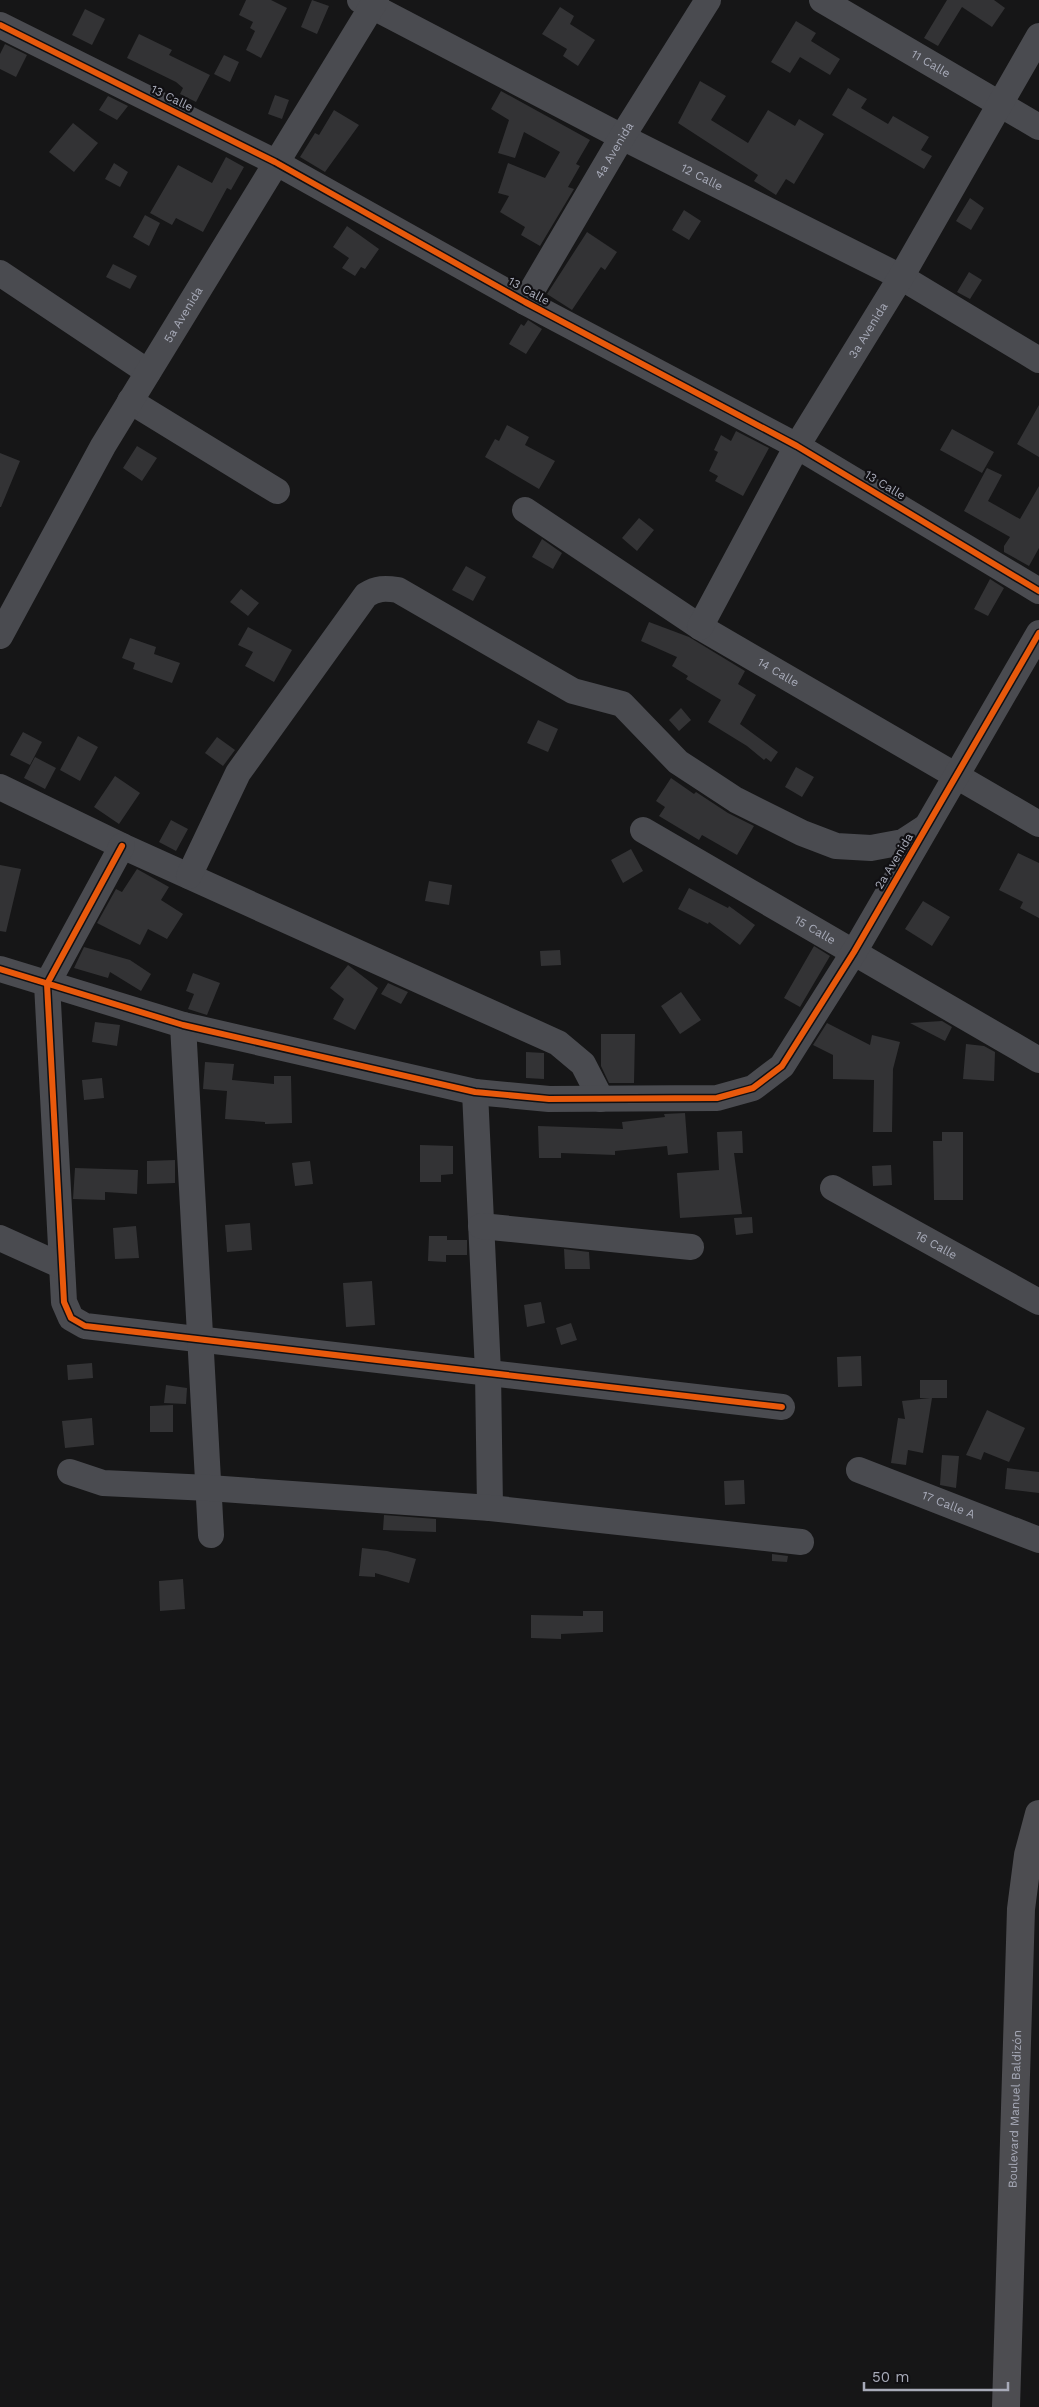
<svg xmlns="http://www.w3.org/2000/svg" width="1039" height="2407" viewBox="0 0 1039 2407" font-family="'Work Sans',sans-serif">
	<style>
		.building { fill: #333335 }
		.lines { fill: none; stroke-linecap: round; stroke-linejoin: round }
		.minor { stroke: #4a4b50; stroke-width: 26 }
		.major { stroke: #4d4d51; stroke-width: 28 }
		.cycleway-casing { stroke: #111013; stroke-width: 9 }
		.cycleway { stroke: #e8590c; stroke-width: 6 }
		.labels { text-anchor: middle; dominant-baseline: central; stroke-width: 4.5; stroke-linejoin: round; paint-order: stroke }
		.street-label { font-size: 12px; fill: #a7aab8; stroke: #111013 }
	</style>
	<rect width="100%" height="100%" fill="#161617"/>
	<path class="building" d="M246,0H271L287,8L261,58L246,50L255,31L250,28L253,22L239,15Z
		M312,0L329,6L317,34L301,27Z
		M947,0H994L1005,8L992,27L962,7L938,46L924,38Z
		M560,7L574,16L570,24L595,40L578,66L563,56L567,49L542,34Z
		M85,9L105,19L92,45L72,35Z
		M796,21L816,33L811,41L840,59L830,75L800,57L790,73L771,62Z
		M139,34L172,50L169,55L210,75L196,102L180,94L183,88L176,82L127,58Z
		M5,44L27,55L16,77L0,69V54Z
		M224,55L239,62L230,82L214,74Z
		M700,81L726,96L711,120L748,143L768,110L795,126L799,119L824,134L794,184L786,179L776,195L754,181L758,175L678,123Z
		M848,88L867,99L861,108L888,124L893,116L929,137L921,150L932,156L924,169L832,115Z
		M501,91L590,140L576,164L580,166L568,187L574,189L540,246L521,235L525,227L500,212L509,196L498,193L508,163L545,178L560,152L524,132L515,158L498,153L509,120L491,109Z
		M275,95L289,100L282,119L268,114Z
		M108,96L128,106L117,120L99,110Z
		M334,110L359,125L325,172L300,157L315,133L319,135Z
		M73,123L98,143L74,172L49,152Z
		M226,157L244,167L231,190L227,188L203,232L176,218L172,225L150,213L178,165L212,183Z
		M114,163L128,172L120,187L105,179Z
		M970,198L984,208L971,230L956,221Z
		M684,210L701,221L689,240L672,230Z
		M145,215L160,223L149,246L133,237Z
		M347,226L379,249L365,269L361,267L355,276L342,268L349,258L333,247Z
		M587,232L617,252L605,270L601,267L572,310L547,294Z
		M113,264L137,276L130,289L106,277Z
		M969,272L982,280L970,299L957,292Z
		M528,320L542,329L526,354L509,344L521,324L524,326Z
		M1039,405V457L1017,444Z
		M507,425L529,437L525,445L555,461L539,489L485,457L495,439L499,441Z
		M952,429L994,452L982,473L940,450Z
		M736,431L769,448L743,496L715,481L718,476L709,471L718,452L714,450L721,435L731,441Z
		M137,446L157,458L142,481L123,468Z
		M0,453L20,461L1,507H0Z
		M987,468L1002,475L988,501L1020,519L1039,486V548L1029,566L1004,552V546L1010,537L964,511Z
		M639,518L654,530L637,551L622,538Z
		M542,539L562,553L553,569L532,557Z
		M466,566L486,577L473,601L452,590Z
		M990,579L1004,588L988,616L974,609Z
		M241,589L259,603L248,616L230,602Z
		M649,622L689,637L745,671L738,684L756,695L740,724L778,752L771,762L766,758L764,760L747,746L708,722L721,700L686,679L688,676L672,666L677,657L641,641Z
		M248,627L292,650L274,682L245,666L253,652L238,645Z
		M130,638L156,647L154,654L180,663L172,683L133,669L135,663L122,658Z
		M681,708L691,720L679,731L669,720Z
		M538,720L558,729L548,752L527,743Z
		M23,732L42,742L30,765L10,755Z
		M78,736L98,747L80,781L60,770Z
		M217,737L235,750L223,766L205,753Z
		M35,757L56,768L45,789L24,778Z
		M796,767L814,777L802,797L785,787Z
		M115,776L140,793L119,824L94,807Z
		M671,778L694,794L696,792L728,813L754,826L737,855L702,835L699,840L659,816L665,807L656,801Z
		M171,820L188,829L176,851L159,842Z
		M631,849L643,871L623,883L611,860Z
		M1018,853L1039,863V918L1020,908L1023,902L999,890Z
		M0,865L21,869L6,932L0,931Z
		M137,869L169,887L161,900L183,914L167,939L148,929L140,945L97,923L116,889L122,892Z
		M429,881L452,885L449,905L425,901Z
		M689,888L728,908L729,906L755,925L740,945L709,922L708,924L678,909Z
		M923,901L950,917L932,946L905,929Z
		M814,946L830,956L800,1007L784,998Z
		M84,947L130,960L151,974L141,991L110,972L108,978L74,968Z
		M560,950L561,965L541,966L540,951Z
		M348,965L378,988L355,1030L333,1019L344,999L330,988Z
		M193,973L220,983L207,1015L188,1009L194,994L186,991Z
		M388,983L408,992L401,1004L381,994Z
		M681,992L701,1020L680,1034L661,1006Z
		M942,1021L952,1027L945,1041L910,1023Z
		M95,1022L120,1025L117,1046L92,1042Z
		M827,1023L870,1045L872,1035L900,1042L893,1069L892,1132H873L874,1080L833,1079V1055L813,1045Z
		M601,1034H635L634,1083H609L601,1066Z
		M966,1044L984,1046L995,1052L994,1081L963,1079Z
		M526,1052L544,1053V1079L526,1078Z
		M205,1062L234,1064L232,1080L274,1084V1076H291L292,1123L265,1124V1122L225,1119L227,1091L203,1089Z
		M102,1078L104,1098L84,1100L82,1080Z
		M685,1113L688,1153L668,1155L667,1146L615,1151V1155L561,1153V1158H539L538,1126L623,1129L622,1122L665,1117L664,1114Z
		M742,1131L743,1153H734L742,1214L680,1218L677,1173L719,1170L717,1132Z
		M942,1132H963V1200H934L933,1141H942Z
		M420,1145L453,1146V1174L441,1175V1182H420Z
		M175,1160V1183L147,1184V1161Z
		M310,1161L313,1184L295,1186L292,1163Z
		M891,1165L892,1185L873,1186L872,1166Z
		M75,1168L138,1170L137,1194L105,1192V1200L73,1199Z
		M752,1217L753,1233L736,1235L734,1218Z
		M250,1223L252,1250L227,1252L225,1225Z
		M136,1226L139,1258L115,1259L113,1228Z
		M429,1236H447V1240H467V1255H446V1262L428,1261Z
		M564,1249L589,1252L590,1269H565Z
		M372,1281L375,1325L346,1327L343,1283Z
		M541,1302L545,1323L527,1327L524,1305Z
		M571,1323L577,1340L561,1345L556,1328Z
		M861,1356L862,1386L838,1387L837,1357Z
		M92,1363L93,1378L68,1380L67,1365Z
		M920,1380H947V1398H932L923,1453L908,1450L906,1465L891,1463L898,1418L905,1419L902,1401L930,1398H920Z
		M166,1385L187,1388L186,1404L164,1403Z
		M173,1405V1432H150V1406Z
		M987,1410L1025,1428L1009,1462L984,1452L981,1460L966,1455Z
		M92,1418L94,1445L65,1448L62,1421Z
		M942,1455L959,1456L956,1488L940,1485Z
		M1007,1468L1039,1472V1493L1005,1489Z
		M744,1480L745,1504L725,1505L724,1481Z
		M384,1515L436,1519V1532L383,1530Z
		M362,1548L387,1551L416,1559L409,1583L375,1573V1577L359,1576Z
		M772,1554L788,1556L787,1562L772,1561Z
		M183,1579L185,1609L160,1611L159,1581Z
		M583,1611H603V1632L561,1634V1639L531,1638V1615L583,1616Z"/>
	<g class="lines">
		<g class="minor">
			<path id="s1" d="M360,0L622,137L901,277L1039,360"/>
			<path id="s2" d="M822,0L1039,127"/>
			<path d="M0,25L275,162L525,302L797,446L1039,591"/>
			<path d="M0,273L148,372"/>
			<path id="s3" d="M525,302L622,137L708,0"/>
			<path d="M130,401L277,491"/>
			<path id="s4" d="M525,510L700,627L1039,824"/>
			<path id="s5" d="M700,627L797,446L901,277L1039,36"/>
			<path id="s6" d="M0,636L103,446L376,0"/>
			<path d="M0,787L122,846L558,1043L583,1064L601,1099"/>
			<path id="s7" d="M643,830L1039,1060"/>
			<path d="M122,846L47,984L64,1302L71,1318L85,1326L782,1407"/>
			<path d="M189,876L238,773L366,595C377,588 385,588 398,590L573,691L622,704L678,762L736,800L802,833L836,846L871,848L903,842L926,827"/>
			<path d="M0,969L183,1025L475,1092L549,1099L717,1098L753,1088L782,1066L854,952L1039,633"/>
			<path d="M183,1025L211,1535"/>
			<path d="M475,1092L488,1372L490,1508"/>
			<path id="s8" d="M833,1188L1039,1302"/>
			<path d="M481,1226L691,1247"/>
			<path d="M0,1238L62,1266"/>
			<path id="s9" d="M859,1470L1039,1540"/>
			<path d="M70,1472L103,1483L209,1488L490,1508L801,1542"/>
		</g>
		<path class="major" id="s10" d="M1006,2407L1021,1909L1028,1855L1039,1814"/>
		<defs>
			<path id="cycleway" d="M0,25L275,162L525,302L797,446L1039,591
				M122,846L47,984L64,1302L71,1318L85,1326L782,1407
				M0,969L183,1025L475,1092L549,1099L717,1098L753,1088L782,1066L854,952L1039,633"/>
		</defs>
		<use href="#cycleway" class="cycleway-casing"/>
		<use href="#cycleway" class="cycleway"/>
	</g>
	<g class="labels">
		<g class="street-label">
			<text stroke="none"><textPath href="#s2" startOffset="126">11 Calle</textPath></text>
			<text transform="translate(172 98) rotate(26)">13 Calle</text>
			<text stroke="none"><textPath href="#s3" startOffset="176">4a Avenida</textPath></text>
			<text stroke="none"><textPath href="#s1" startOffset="385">12 Calle</textPath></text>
			<text transform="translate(529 291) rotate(29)">13 Calle</text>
			<text stroke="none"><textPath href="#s6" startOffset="370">5a Avenida</textPath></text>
			<text stroke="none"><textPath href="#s5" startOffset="341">3a Avenida</textPath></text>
			<text transform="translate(885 485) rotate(31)">13 Calle</text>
			<text stroke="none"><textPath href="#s4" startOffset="301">14 Calle</textPath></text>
			<text transform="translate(894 861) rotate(-59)">2a Avenida</text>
			<text stroke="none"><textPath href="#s7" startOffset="199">15 Calle</textPath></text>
			<text stroke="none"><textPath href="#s8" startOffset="118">16 Calle</textPath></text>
			<text stroke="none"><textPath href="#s9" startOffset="96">17 Calle A</textPath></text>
			<text stroke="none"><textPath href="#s10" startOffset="298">Boulevard Manuel Baldizón</textPath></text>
		</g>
	</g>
	<path d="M864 2382v8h144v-8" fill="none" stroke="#a7aab8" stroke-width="2.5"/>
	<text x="872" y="2382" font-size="15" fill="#a7aab8" stroke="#111013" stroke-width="4" paint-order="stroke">50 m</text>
</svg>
